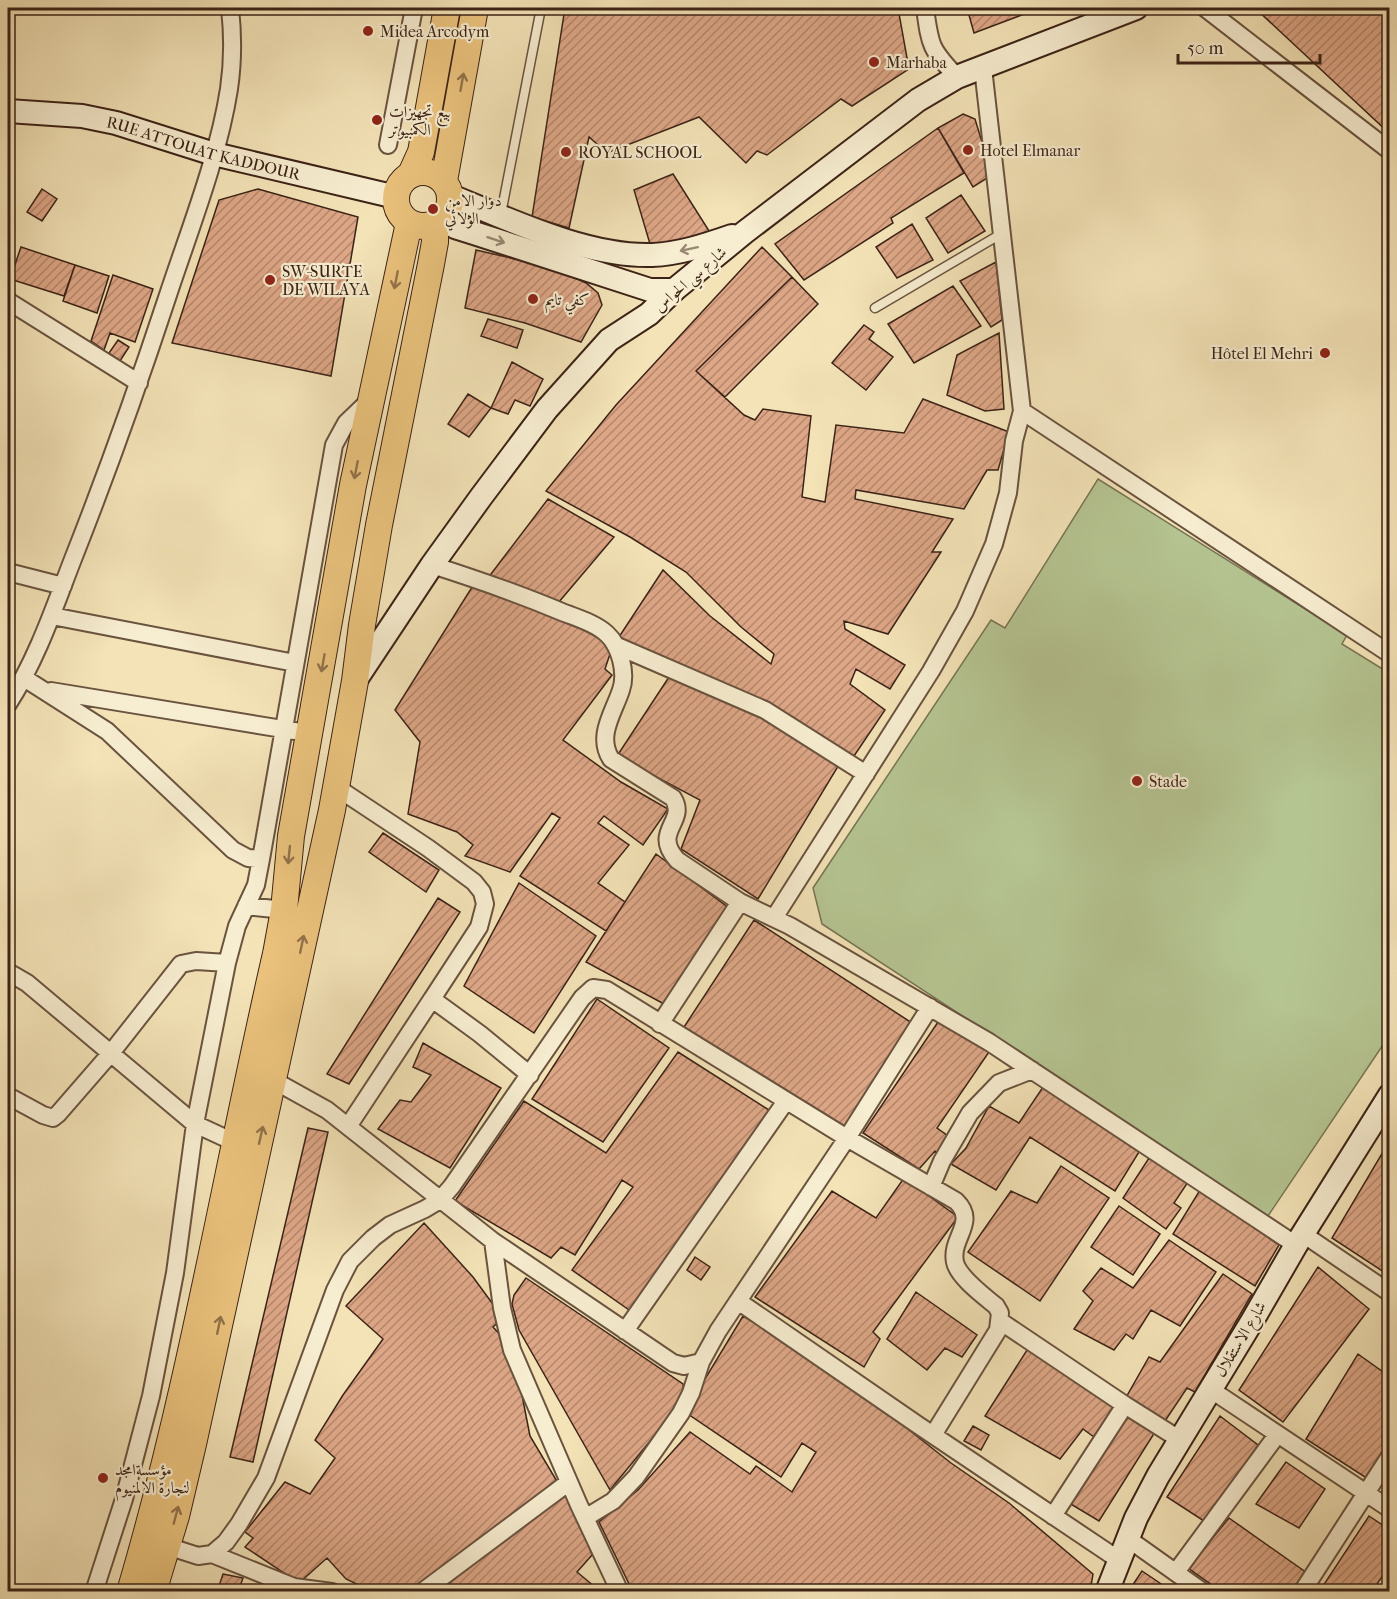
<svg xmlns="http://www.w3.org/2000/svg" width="1397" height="1599" viewBox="0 0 1397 1599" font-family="'IM FELL French Canon',Amiri,serif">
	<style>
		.pitch { fill: #b5c592; stroke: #787454; stroke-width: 1.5 }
		.building { fill: url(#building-hatch); stroke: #3c2317; stroke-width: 1.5 }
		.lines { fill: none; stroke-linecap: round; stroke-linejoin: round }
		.lane-casing { stroke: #6a533f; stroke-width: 11 }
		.street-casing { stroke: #6a533f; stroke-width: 20 }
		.secondary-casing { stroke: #3c2317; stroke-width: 26 }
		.primary-casing { stroke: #3c2317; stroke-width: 28 }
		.lane { stroke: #f7edd0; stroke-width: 8 }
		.street { stroke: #f7edd0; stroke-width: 16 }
		.secondary { stroke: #f7edd0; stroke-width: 22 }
		.primary { stroke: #eac27c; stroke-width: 26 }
		.oneway { stroke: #93724a }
		.oneway2 { stroke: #9a8874 }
		.poi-dot { fill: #8f2418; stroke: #f7edd0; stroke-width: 2 }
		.labels { text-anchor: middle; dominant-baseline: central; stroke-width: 4.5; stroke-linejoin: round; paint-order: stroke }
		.poi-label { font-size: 16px; fill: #3c2317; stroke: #f7edd0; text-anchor: start }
		.street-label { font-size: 16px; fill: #3c2317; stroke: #f7edd0 }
	</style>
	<defs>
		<pattern id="building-hatch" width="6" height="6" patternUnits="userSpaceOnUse" patternTransform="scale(1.5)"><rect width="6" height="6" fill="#dda686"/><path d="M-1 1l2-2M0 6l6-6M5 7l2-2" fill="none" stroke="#b4876d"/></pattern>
	</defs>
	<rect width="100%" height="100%" fill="#f3e3b7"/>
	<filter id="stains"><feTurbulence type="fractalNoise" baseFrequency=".00333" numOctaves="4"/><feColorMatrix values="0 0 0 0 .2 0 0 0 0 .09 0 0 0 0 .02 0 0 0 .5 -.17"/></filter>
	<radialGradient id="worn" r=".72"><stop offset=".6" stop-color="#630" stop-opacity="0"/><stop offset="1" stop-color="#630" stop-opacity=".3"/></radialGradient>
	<path class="pitch" d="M1098,479L1347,635L1342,644L1389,673V1036L1268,1216L822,924L813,888L991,620L1005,628Z"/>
	<path class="building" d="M565,8H898L909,69L852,106L841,99L767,155L757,151L746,163L699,117L607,153L589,137L569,228L532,217Z
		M967,8H1040L974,33Z
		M1255,8H1390V134Z
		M963,114L975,119L992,175L973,187L938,128Z
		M938,128L964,173L891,218L893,223L804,280L775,244Z
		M673,174L711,234L683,241L650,244L634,190Z
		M42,189L57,199L42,221L27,212Z
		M258,189L358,217L331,376L172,343L219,200Z
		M961,195L985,231L948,253L926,218Z
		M912,224L933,260L897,278L876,247Z
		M21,247L75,265L64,296L10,279Z
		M762,247L792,277L696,371L744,415L755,420L763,409L811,416L802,497L825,502L836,425L904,433L923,399L1009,432L998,470H987L964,509L856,490L855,499L953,519L932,552H941L888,634L844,621L845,629L905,665L890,689L856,669L850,684L885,710L852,759L617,640L663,570L710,616L771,664L774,654L741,627L686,572L630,537L546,491L616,405Z
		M476,250L554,268L586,283L598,293L602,305L581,342L525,323L465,308Z
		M996,262L1002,320L991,327L960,281Z
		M75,265L109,276L97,313L63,301Z
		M113,275L153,289L135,342L110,333L104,350L91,341Z
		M792,277L818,304L725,397L696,371Z
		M953,286L981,326L914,363L888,324Z
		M488,319L523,330L517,348L481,336Z
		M864,325L874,332L869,339L893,357L866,390L832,363Z
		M999,333L1004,409L985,411L947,395L957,355Z
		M118,340L129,347L120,361L109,353Z
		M512,362L543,379L530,406L515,400L508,414L491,408Z
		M468,394L491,408L469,437L448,424Z
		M548,499L614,537L558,603L488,578Z
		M474,584L606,637L610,654L605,669L612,675L563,740L621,782L668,809L643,845L604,816L598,823L629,845L598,883L625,902L606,931L520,876L560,818L552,813L510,872L465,856L473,845L457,832L408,814L420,742L395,710Z
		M671,674L762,713L840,763L758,899L681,849L700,800L617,756Z
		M383,833L439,870L426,892L369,852Z
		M656,854L729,908L664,1004L586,962Z
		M519,883L596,936L534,1033L464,986Z
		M438,898L460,912L349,1084L327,1074Z
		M754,920L912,1023L846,1127L684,1027Z
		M597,999L669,1048L603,1142L532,1099Z
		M940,1019L989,1052L937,1128L951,1138L941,1157L935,1151L919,1169L863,1133Z
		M423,1043L501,1088L450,1168L378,1129L400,1100L411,1102L431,1075L413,1067Z
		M678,1052L769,1110L632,1312L572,1270L633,1187L622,1180L575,1255L561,1247L551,1258L455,1201L524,1101L606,1153Z
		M1043,1087L1139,1152L1115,1191L1030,1137L996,1190L951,1164L966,1148L989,1106L1019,1123Z
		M308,1128L328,1132L253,1462L230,1457Z
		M1390,1140V1276L1332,1238Z
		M1149,1158L1188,1182L1174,1203L1181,1208L1166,1229L1123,1198Z
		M1061,1166L1109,1198L1040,1301L968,1252L1011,1191L1037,1203Z
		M904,1178L958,1217L873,1332L880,1339L864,1367L755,1297L832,1191L876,1218Z
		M1200,1190L1279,1245L1255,1286L1173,1234Z
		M1119,1206L1160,1234L1133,1275L1091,1247Z
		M424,1223L473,1277L503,1318L493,1327L507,1342L520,1385L530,1436L558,1483L417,1592H373L346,1579L327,1558L299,1583L245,1547L253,1538L245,1532L285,1482L310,1494L335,1458L315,1440L343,1395L383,1339L346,1306Z
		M1169,1240L1216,1272L1180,1326L1151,1310L1133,1339L1126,1334L1114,1350L1074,1329L1093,1301L1083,1291L1101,1268L1133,1288Z
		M695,1257L710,1267L701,1280L687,1270Z
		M1318,1267L1369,1309L1283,1422L1239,1390Z
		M1223,1274L1252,1294L1195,1392L1187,1388L1163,1424L1124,1401L1149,1357L1160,1362Z
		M526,1278L683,1384L684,1393L678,1407L610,1490L519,1330L512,1304L514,1295Z
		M916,1292L977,1335L962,1357L945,1348L927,1370L887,1339Z
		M743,1316L790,1344L890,1415L951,1463L1009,1503L1093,1574L1090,1592H633L599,1522L638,1490L690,1432L750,1474L756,1466L792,1492L816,1452L802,1443L781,1477L685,1412Z
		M1029,1347L1117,1406L1098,1440L1083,1429L1060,1459L985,1416Z
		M1358,1354L1390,1377V1445L1368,1479L1306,1439Z
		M1127,1414L1155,1432L1099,1521L1069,1503Z
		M1220,1416L1258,1445L1207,1523L1167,1497Z
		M973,1426L989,1435L981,1450L964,1441Z
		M1286,1462L1325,1489L1299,1528L1256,1504Z
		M565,1493L583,1529L592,1555L577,1572L601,1592H429Z
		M1369,1516L1390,1530V1566L1371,1592H1319Z
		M1229,1518L1307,1573L1296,1592H1222L1188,1568Z
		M1142,1571L1173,1592H1128Z
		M223,1574L243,1578L238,1592H217Z"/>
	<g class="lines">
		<defs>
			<path id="lane" d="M501,214L541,8
				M875,308L1001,234"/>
			<path id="street" d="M925,8C930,45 930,49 957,77
				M1205,8L1390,151
				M983,68L1022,411L1390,654
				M388,145L414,8
				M8,301L139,383
				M432,565C476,579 519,594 562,612C577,618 595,623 607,634C620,646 627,673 621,690C614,712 596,736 611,759L673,798C688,822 651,831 677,860L740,902L790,926L989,1042L1296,1245
				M8,572L63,586
				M52,616L295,663
				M615,645L765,710L866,774
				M24,678L107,731L233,850L248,858L261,859
				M51,691L295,731
				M8,704C37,659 54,608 73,559C107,473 138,386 167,298C189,231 218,159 229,89C233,62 233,35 230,8
				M336,787L428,848L474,882L482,892L485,904L479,927L432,999L480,1034L530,1075
				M246,906L284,910
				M774,918L931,671L965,611L994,544L1008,493L1014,441L1022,411
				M8,972L27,983L195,1124L236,1143
				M660,1024L740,902
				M273,1080L327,1110L493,1241L673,1363L684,1366L701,1362L718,1331L738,1301L918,1425L1119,1560
				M8,1096L43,1115L53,1118L58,1114L111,1053L181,964L196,961L227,963
				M349,1125L432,999
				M931,1187L942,1161L970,1113L999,1083L1032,1070
				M1303,1234L1390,1293
				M493,1241L502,1308L512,1350L579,1505L620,1592
				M738,1301L847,1138L930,1007
				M1000,1321L1125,1405L1179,1439
				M625,1331L786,1101
				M1210,1389L1390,1509
				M1053,1516L1125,1405
				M585,1518L613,1501L636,1477L681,1413L691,1393L701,1362
				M1127,1538L1203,1592
				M167,1546L198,1556L212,1554L226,1542L239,1524L266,1478L335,1290L350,1261L373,1238L390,1225L425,1209L440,1200L452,1186L582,998L593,988L607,990L847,1138L956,1201C978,1222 950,1238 955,1262C958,1277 984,1296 996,1306L1000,1313L998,1330L933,1435
				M212,1554L294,1587L332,1592
				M1176,1572L1277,1435
				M94,1592L124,1499L151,1396L175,1273L195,1124L227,963L237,926L256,885L261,859L334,445L346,423L371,399
				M422,1592L569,1482
				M1302,1592L1390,1456"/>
			<g id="secondary">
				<path id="s1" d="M8,111L82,116L116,123L214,154L396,197"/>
				<path d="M451,196C511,220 586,257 652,255C679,254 706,245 732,236"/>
				<path d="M442,219L455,227L474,233L650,290H674"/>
				<path d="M355,681L432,565L481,497L547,409L609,340L649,314L674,290L745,232L918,100L957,77L1136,8"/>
				<path d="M1107,1592L1136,1518L1158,1476L1251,1323L1296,1245L1390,1095"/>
			</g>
			<path id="primary" d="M396 199a27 27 0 1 1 54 0a27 27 0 1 1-54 0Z
				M411,174L421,152L447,8
				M444,181L475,8
				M130,1592C192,1382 227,1166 276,954L284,910L291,836L353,485L409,223
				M153,1592L176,1516L193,1444L332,810L355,681L362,625L379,525L431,264L435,242V223"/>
		</defs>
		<use href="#lane" class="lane-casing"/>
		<use href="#street" class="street-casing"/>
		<use href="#secondary" class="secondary-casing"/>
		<use href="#primary" class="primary-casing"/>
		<use href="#lane" class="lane"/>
		<use href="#street" class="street"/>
		<use href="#secondary" class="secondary"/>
		<use href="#primary" class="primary"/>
	</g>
	<defs><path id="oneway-shaft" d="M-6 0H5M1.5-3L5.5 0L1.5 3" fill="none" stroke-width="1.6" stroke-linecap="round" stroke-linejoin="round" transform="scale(1.5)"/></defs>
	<g class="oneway">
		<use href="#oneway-shaft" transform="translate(462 82) rotate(-80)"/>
		<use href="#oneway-shaft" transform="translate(396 280) rotate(101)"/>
		<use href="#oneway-shaft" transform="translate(356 470) rotate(101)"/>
		<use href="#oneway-shaft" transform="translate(323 663) rotate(100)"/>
		<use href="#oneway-shaft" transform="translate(289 855) rotate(96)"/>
		<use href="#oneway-shaft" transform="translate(302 944) rotate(-78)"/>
		<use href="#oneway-shaft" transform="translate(261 1135) rotate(-77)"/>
		<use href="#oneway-shaft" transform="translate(219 1325) rotate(-78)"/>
		<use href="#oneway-shaft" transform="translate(176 1515) rotate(-75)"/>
	</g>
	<g class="oneway2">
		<use href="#oneway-shaft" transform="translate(496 240) rotate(18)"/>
		<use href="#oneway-shaft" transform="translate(689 249) rotate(168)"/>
	</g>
	<g class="poi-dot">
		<circle cx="368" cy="31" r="6"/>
		<circle cx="874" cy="62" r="6"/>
		<circle cx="377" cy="120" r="6"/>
		<circle cx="968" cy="150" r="6"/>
		<circle cx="566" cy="152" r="6"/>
		<circle cx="433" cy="209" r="6"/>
		<circle cx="270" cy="280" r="6"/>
		<circle cx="533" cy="299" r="6"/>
		<circle cx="1325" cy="353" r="6"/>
		<circle cx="1137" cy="781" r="6"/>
		<circle cx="103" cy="1478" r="6"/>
	</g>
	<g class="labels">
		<g class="poi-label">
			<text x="380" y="31">Midea Arcodym</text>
			<text x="886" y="62">Marhaba</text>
			<text x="389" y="111">بيع تجهيزات<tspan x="389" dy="18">الكمبيوتر</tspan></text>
			<text x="980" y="150">Hotel Elmanar</text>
			<text x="578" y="152">ROYAL SCHOOL</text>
			<text x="445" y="200">دوار الامن<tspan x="445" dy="18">الولائي</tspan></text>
			<text x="282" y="271">SW-SURTE<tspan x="282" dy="18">DE WILAYA</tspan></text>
			<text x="545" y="299">كفي تايم</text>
			<text x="1313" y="353" text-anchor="end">Hôtel El Mehri</text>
			<text x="1149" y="781">Stade</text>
			<text x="115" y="1469">مؤسسةامجد<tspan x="115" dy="18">لنجارة الالمنيوم</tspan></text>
		</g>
		<g class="street-label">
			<text stroke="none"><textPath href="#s1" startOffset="200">RUE ATTOUAT KADDOUR</textPath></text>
			<text transform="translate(690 279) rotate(-41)">شارع سي الحواس</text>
			<text transform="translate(1240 1339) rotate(-59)">شارع الاستقلال</text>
		</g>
	</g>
	<rect width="1397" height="1599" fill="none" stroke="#f3e3b7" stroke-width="30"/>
	<rect x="9" y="9" width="1379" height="1581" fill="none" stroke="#3c2317" stroke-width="3"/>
	<rect x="15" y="15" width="1367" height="1569" fill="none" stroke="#3c2317" stroke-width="1.5"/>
	<path d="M1178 54v9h142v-9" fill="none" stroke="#3c2317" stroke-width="3"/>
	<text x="1187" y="54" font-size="18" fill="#3c2317" stroke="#f7edd0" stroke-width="4.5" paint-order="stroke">50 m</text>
	<rect width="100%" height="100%" filter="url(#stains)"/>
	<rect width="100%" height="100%" fill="url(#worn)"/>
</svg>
